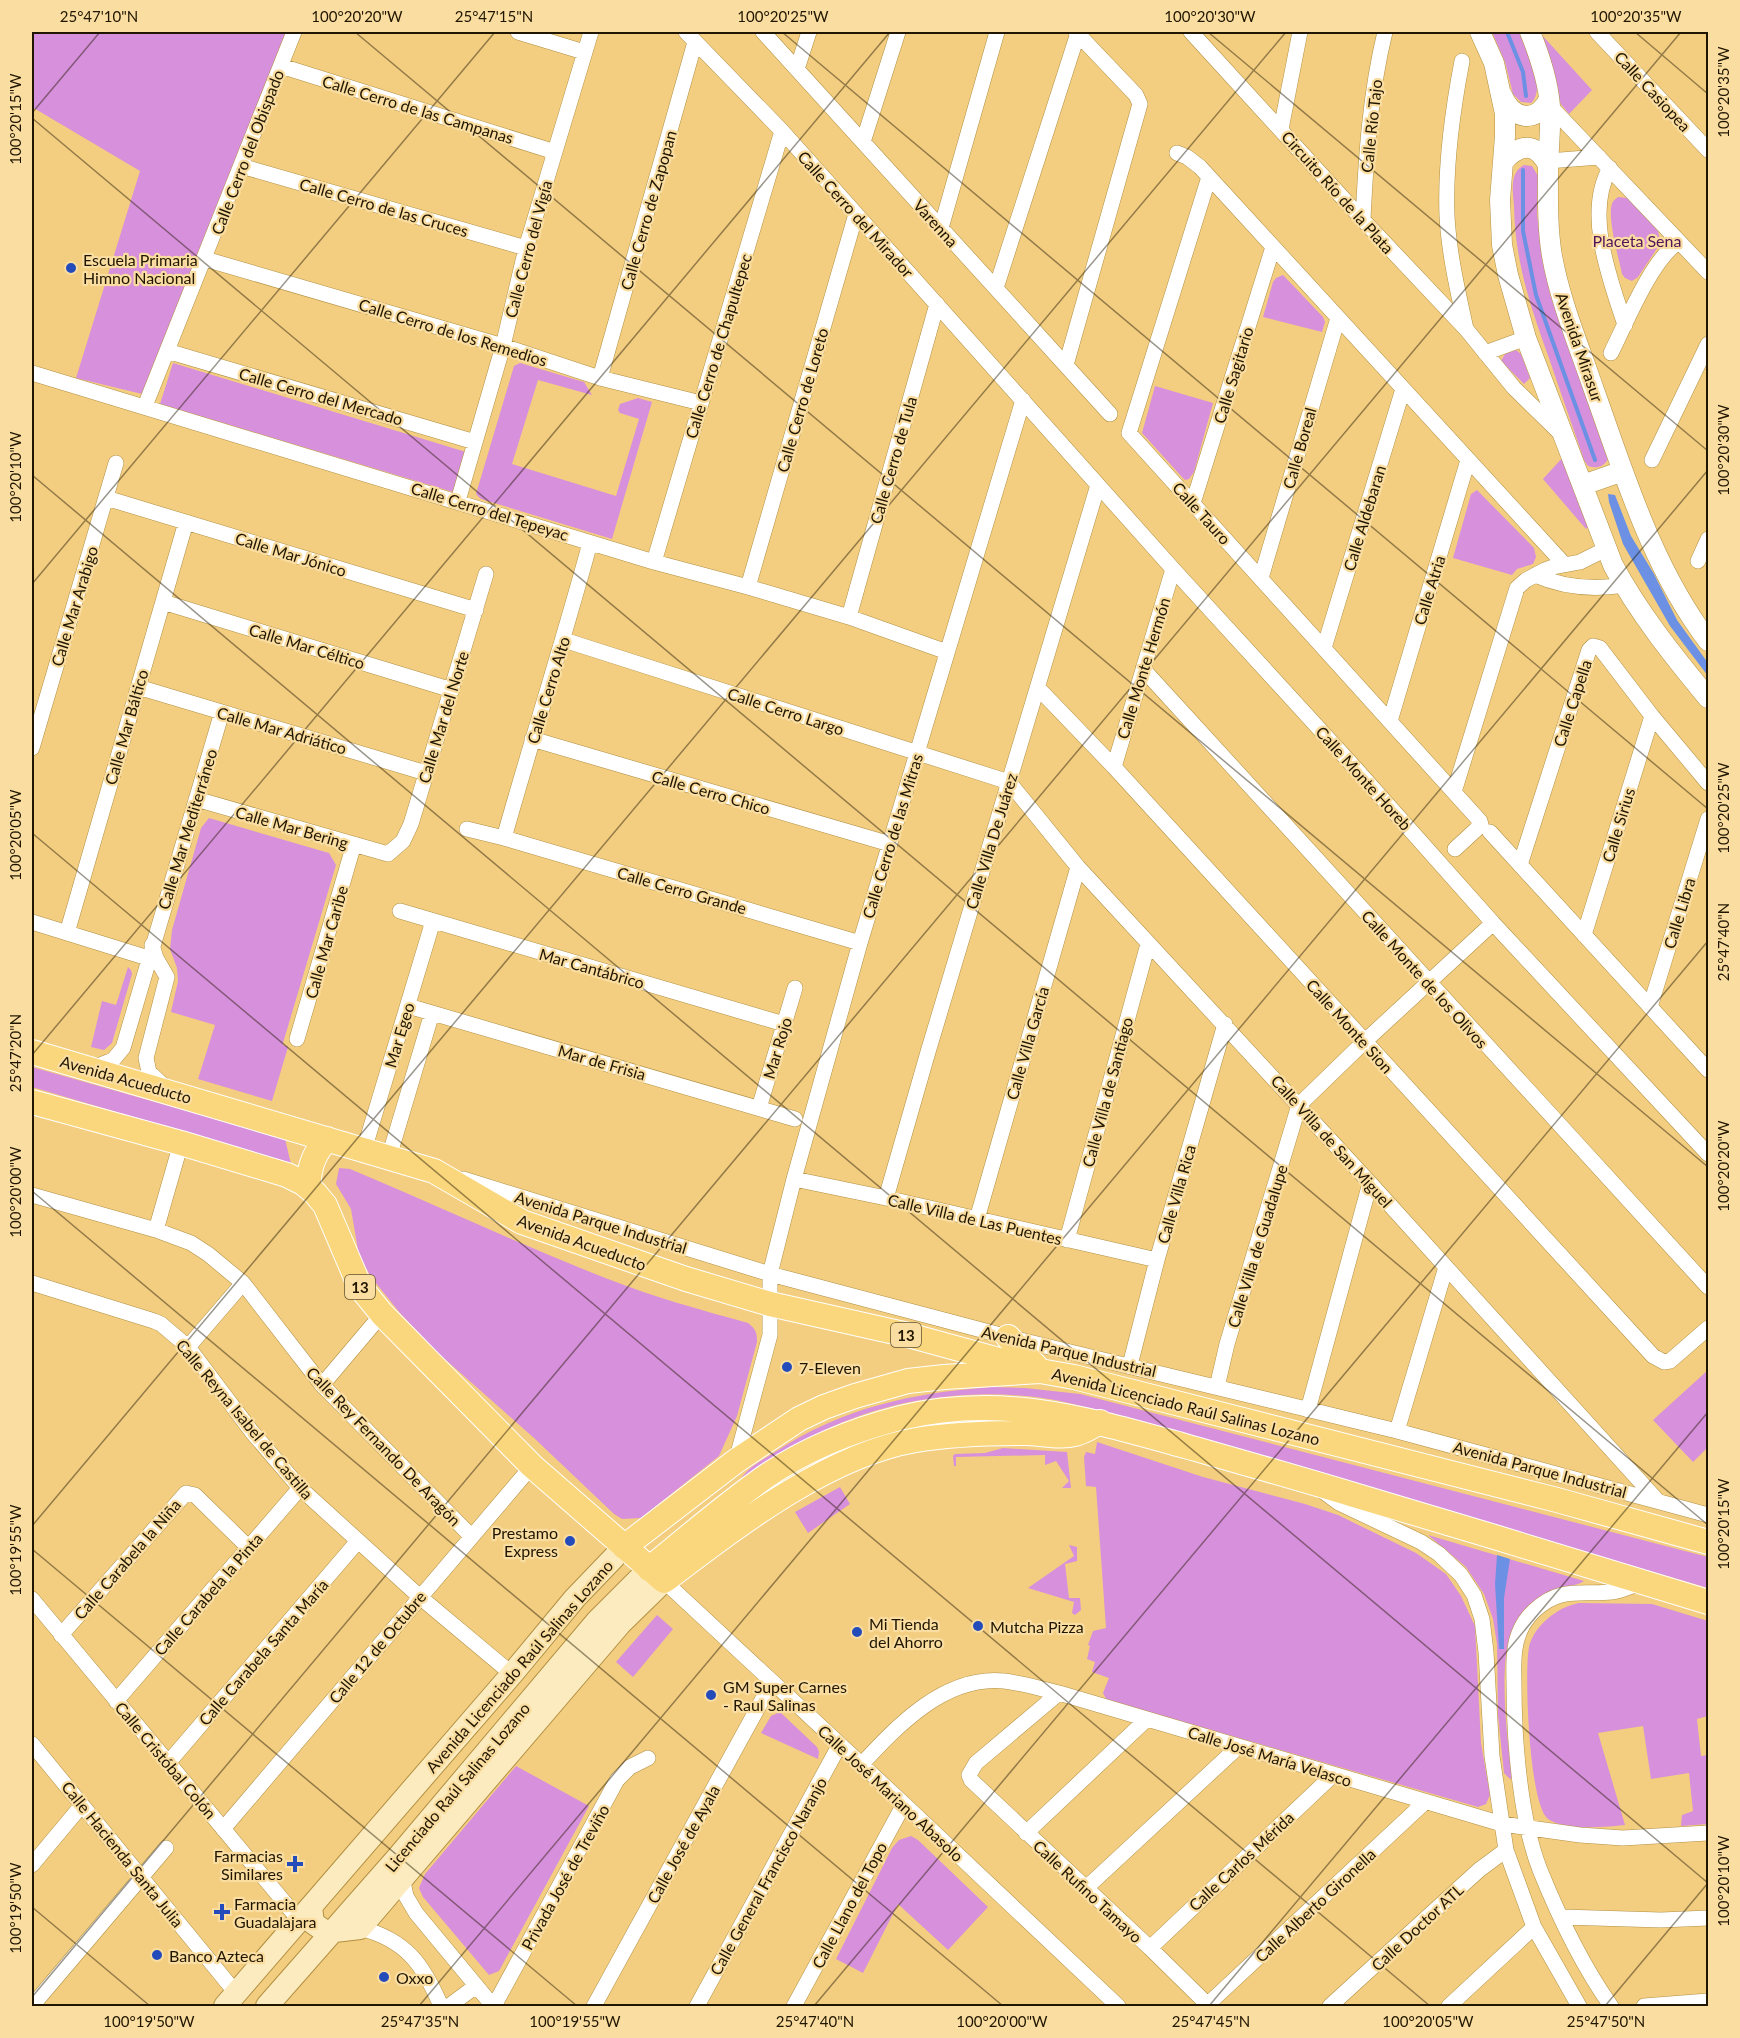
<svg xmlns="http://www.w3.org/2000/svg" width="1740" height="2038" viewBox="0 0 1740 2038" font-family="Lato,sans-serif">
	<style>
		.green { fill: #d790db }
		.water { fill: #6c91e4 }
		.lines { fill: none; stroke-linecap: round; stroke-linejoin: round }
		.stream { stroke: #6c91e4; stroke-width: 4 }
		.minor-casing { stroke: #b29042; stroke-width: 16 }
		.tertiary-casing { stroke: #b29042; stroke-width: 21 }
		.secondary-casing { stroke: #b29042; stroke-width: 24 }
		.primary-casing { stroke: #fff; stroke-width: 26 }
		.minor { stroke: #fff; stroke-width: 15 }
		.tertiary { stroke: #fff; stroke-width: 20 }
		.secondary { stroke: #fcebbe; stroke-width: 22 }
		.primary { stroke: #fad77c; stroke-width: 24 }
		.ticks { fill: none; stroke: #201600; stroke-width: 1.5; stroke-opacity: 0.45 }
		.poi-dot { fill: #244bba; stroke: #fadda0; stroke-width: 2 }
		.labels { text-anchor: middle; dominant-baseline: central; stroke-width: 4.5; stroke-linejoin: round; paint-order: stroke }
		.shield { fill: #fadda0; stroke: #615230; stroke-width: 1.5 }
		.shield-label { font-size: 15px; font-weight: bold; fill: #201600 }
		.street-label { font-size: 16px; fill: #201600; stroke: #fadda0 }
		.park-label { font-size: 16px; fill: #531358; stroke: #fadda0 }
		.poi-label { font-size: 16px; fill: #201600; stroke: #fadda0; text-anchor: start }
		.neatline { fill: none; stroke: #201600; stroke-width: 2 }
		.ticks-label { font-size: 15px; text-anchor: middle; fill: #201600 }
	</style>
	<rect width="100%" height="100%" fill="#f3ce81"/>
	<path class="green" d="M32,32H294L146,395L76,378L140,171L32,107Z
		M1492,32H1519C1527,49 1547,88 1531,103L1521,102L1513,94L1505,62Z
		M1540,33L1592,90L1569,114L1560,103Z
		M1524,165L1532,166L1538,176L1537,214L1541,249L1550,294L1608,459C1604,467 1596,469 1588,466L1584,460C1573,427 1561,394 1550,361C1531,308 1515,263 1514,206C1513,191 1509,173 1524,165Z
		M1618,197L1628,198L1658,231L1660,240L1658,247L1638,277L1632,281L1625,278L1622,274C1619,259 1607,217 1612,204C1613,200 1615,200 1618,197Z
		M1283,275L1323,317L1325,322L1322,332L1263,317L1273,282L1276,278Z
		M1516,350L1521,354L1530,378L1524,384L1501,361L1505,354Z
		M173,363L466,452L453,492L160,404Z
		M520,363L584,382L592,395L538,380L512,464L616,496L639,419L620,413L618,410L620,404L638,398L652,402L612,539L481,499L476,494L514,366Z
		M1155,386L1213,403L1194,472L1189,479L1185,480L1181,476L1142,433Z
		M1564,456L1590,525L1586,529L1543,479Z
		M1477,490L1534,548L1536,557L1533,564L1517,569L1512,575L1453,558L1471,494Z
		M209,818L329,853L336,865L283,1043V1045L288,1047L272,1101L198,1079L215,1025L171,1012L178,981L177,968L170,949L172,930L201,828Z
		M128,967L131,970L132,974L112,1043L104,1050L91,1047L102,1001L116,1005Z
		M32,1067L285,1139L291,1164L32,1087Z
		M339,1168L350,1169L376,1180C454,1213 530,1249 608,1279C654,1297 701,1310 748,1323C756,1329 757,1333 757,1342L737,1416L719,1456L641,1518L622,1519L614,1514L534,1438L438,1353L400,1313L371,1277L359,1256L351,1209L336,1184Z
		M1708,1370V1447L1693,1462L1653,1420Z
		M992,1387L1025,1388L1080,1394L1708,1557V1588L1126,1417C1103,1411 1079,1405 1055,1400C975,1386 884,1398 812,1437C785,1452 761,1471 736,1488C745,1468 758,1463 775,1452C844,1407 912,1393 992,1387Z
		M1097,1442L1203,1477L1305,1504L1338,1515L1416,1553L1446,1574L1461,1596L1475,1626L1481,1743L1490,1795L1486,1804L1478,1807L1156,1714L1134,1709L1106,1699L1103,1693L1109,1678L1092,1672L1095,1662L1087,1659L1090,1646L1088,1645L1093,1631L1106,1628L1096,1487L1086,1486L1084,1457L1086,1452L1095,1454Z
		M1003,1448L1067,1452L1071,1488H1062L1069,1481L1056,1461L1045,1465V1455L956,1457V1466H954L953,1456L955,1454L985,1453Z
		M840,1487L850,1504L808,1533L795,1512Z
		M1428,1535L1584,1581C1574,1588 1557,1585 1546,1594C1535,1603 1522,1616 1514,1627C1497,1653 1507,1747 1513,1778L1510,1779L1504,1773L1498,1715L1497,1644L1493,1619L1484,1594L1466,1567Z
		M1069,1545L1077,1547V1561L1065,1564L1069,1598H1080L1081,1610L1075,1615L1072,1613L1074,1602L1028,1588L1074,1556Z
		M1579,1603L1652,1604L1708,1621V1716L1697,1719L1701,1756L1708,1755V1824L1681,1826L1682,1815L1693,1811L1689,1773L1651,1779L1643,1726L1598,1733L1625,1825C1605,1827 1565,1831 1548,1819C1529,1805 1524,1672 1529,1647C1534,1626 1557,1607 1579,1603Z
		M657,1615L673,1629L633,1677L616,1662Z
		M780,1712L817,1747L819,1752L818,1759L761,1733L771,1716Z
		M516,1766L589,1806L499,1971L489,1975L423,1897L419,1888L425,1874Z
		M911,1836L918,1840L988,1907L948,1950L898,1904L863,1973L836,1959L892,1848L899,1840Z"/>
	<path class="water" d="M1608,494L1615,495L1631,536L1654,574L1677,620L1708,663V676L1670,626L1623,544L1609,502Z
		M1497,1555L1510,1559L1504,1598V1649H1499L1495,1584Z"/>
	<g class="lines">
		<path class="stream" d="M1507,32L1523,72L1526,96
			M1523,170V231L1536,295L1595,460"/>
		<defs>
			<path id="minor" d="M518,32L584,52
				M686,32L782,131L1173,569L1356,769L1493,923L1708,1154
				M763,32L1110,414
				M1191,32L1363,220L1466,329L1514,388L1560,433
				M1597,32L1708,150
				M1462,61C1452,113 1445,164 1447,216C1449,254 1458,292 1466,329
				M281,66L555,152
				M797,69L809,32
				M1550,106L1708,272
				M1281,129L1300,32
				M863,142L898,32
				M1177,153L1187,157L1200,167L1564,564
				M1548,161L1599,157
				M241,166L526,248
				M1610,168C1584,213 1610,279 1625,325
				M1209,177L1129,433L1480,821L1481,825L1455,849
				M1363,220C1366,157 1370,93 1385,32
				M941,228L997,32
				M205,259L503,346L600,378L701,403
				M996,288L1078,33
				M167,351L475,442
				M1485,353L1526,338
				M1611,353C1626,323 1652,258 1679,242
				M1066,365L1140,104L1136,95L1076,32
				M32,373L654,562L748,587L849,617L947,652
				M600,378L695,42
				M145,406L294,32
				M1652,460L1708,344
				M106,498L476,610
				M458,501L503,346L526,248L591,32
				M1193,503L1273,247
				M1698,561L1708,539
				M654,562L782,131
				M1535,575C1564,588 1593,590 1625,585
				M1261,578L1338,318
				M748,587L856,214
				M163,602L452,690
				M849,617L937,304
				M564,640L1009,782L1078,867L1370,1183L1656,1499
				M1324,648L1403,389
				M1143,669L1708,1287
				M138,687L426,773
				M1038,688L1114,767L1653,1356L1664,1362L1670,1361L1708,1328
				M1390,721L1468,460
				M532,739L890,844
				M32,748L116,463
				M1114,767L1173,569
				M1454,792L1517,588L1526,580L1545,570L1553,567L1580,562L1606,549
				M196,799L388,854L403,841L411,824L486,574
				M467,829L504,838L860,943
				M1490,832L1708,1070
				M504,838C532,739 563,642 590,543
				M1520,865L1589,650L1593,646L1600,648L1652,716L1708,783
				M400,911L784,1024
				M32,922L148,958
				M67,933L186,522
				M1584,935L1652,716
				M152,945L156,958L167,977L146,1058L149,1072L167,1089
				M408,1006L795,1119
				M1650,1007L1708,819
				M297,1039L354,844
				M90,1069L113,1060L123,1048L222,712
				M759,1108L795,988
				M364,1150L433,921
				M389,1157L432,1013
				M463,1179L770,1274L1008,1337L1397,1431L1708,1515
				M794,1179L886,1198L1157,1260
				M32,1195L156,1230L191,1243L208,1254L243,1283L322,1385L471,1536
				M886,1198L928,1052L1098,485
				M977,1219L1078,867
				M156,1230L181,1143
				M1067,1240L1148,944
				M32,1283L154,1321L161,1324L188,1347L252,1432L300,1488L420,1597L512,1674
				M188,1347L243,1283
				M1130,1365L1157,1260L1225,1024
				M322,1385L382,1314
				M1217,1387L1227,1344L1299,1105L1364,1042L1493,923
				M1308,1410L1370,1183
				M1397,1431L1446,1267
				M736,1461L770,1335V1274L794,1179L860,943L1023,400
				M1324,1492L1339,1503L1421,1542L1439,1554L1461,1575L1474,1595L1482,1619L1486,1652L1492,1756L1506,1850L1534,1927L1579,2006
				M664,1581L904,1804L1118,2006
				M32,1599L300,1921
				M61,1635L186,1493L195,1495L248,1547
				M1059,1693L976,1763L969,1775L971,1780L1150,1948L1209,2006
				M116,1701L300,1488
				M32,1744L236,1993
				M168,1763L358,1541
				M861,1765C897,1726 945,1675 1004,1681C1022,1683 1041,1689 1059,1693L1502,1824L1580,1835L1623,1838L1708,1833
				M223,1829L532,1466
				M1026,1833L1147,1719
				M32,1865L82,1805
				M402,1877L406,1896L416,1913L493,2006
				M1085,1889L1238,1747
				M1562,1917L1661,1920L1708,1918
				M360,1928C406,1940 423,1964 441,2006
				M1150,1948L1333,1775
				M32,2006L166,1848
				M449,2006L476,1986
				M494,2006L617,1780L630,1767L648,1758
				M594,2006L772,1682
				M697,2006L839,1746
				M794,2006L904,1804
				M1206,2006L1424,1803
				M1330,2006L1479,1870L1506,1850
				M1449,2006L1534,1927
				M1611,2006C1582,1965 1559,1917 1540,1870C1520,1819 1514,1740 1514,1686C1514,1674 1513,1661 1515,1649C1517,1634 1524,1620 1535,1610C1561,1586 1582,1595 1612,1592C1622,1591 1633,1585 1643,1582
				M1644,2006L1708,2001"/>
			<path id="tertiary" d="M1480,32L1494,63L1505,114V136L1500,200L1502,245L1508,275L1526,338L1613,565C1638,612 1674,657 1708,698
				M1530,32C1539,54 1548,81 1550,106C1551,125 1549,145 1548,165C1548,195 1547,226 1552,256C1560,301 1579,346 1594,390C1625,476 1652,567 1708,641
				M1502,95C1512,119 1536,125 1549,99
				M1503,162C1520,143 1536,142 1548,165
				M1583,485L1623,471"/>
			<path id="secondary" d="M311,1907L313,1923L326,1932L360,1928L620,1624L664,1581
				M225,2006L512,1674L575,1598L624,1547
				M267,2006L398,1857L597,1621L649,1569"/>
			<path id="primary" d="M32,1052L434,1171L522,1222L686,1279L770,1304L908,1335L1021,1366
				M32,1102L181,1143L287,1175L303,1183L315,1193L325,1205L360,1287L382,1314L532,1466L664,1581C734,1528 827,1455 916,1440C952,1434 989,1433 1025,1433C1041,1433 1060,1438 1075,1434C1084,1432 1092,1426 1100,1422
				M309,1187C308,1168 314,1153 327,1139
				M1008,1337L1040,1371
				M624,1547L736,1461L799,1419L824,1407L855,1396L908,1381L944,1377L1040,1371L1074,1377L1557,1500L1708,1542
				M649,1569C687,1538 725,1505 765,1477C804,1450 854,1430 900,1418C1002,1393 1087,1419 1185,1446C1241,1462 1298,1478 1354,1495C1472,1530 1591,1566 1708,1602"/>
		</defs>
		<use href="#minor" class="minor-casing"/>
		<use href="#tertiary" class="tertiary-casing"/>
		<use href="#secondary" class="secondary-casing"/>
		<use href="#primary" class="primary-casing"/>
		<use href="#minor" class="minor"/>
		<use href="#tertiary" class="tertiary"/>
		<use href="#secondary" class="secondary"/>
		<use href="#primary" class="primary"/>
	</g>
	<path class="ticks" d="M355,32L1708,1167M782,32L1708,809M1208,32L1708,451M1635,32L1708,94M32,113L100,32M32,118L1708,1525M32,475L1708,1883M32,584L495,32M32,833L1430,2006M32,1055L890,32M32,1191L1003,2006M32,1526L1286,32M32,1549L577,2006M32,1907L150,2006M32,1997L1681,32M419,2006L1708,470M814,2006L1708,941M1209,2006L1708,1412M1605,2006L1708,1883"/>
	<g class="poi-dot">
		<circle cx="71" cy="268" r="6"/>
		<circle cx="787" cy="1367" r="6"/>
		<circle cx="570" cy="1541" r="6"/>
		<circle cx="978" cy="1626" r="6"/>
		<circle cx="857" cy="1632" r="6"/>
		<circle cx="711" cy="1695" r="6"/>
		<path d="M292 1855h6v6h6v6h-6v6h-6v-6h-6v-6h6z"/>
		<path d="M219 1903h6v6h6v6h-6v6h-6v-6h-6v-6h6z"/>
		<circle cx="157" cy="1955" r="6"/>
		<circle cx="384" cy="1977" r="6"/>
	</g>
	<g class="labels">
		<g class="shield">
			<rect x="345" y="1275" width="30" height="24" rx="4.5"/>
			<rect x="891" y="1323" width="30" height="24" rx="4.5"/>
		</g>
		<g class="shield-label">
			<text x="360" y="1287">13</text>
			<text x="906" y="1335">13</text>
		</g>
		<g class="street-label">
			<text transform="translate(1653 91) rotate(47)">Calle Casiopea</text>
			<text transform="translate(418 109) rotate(17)">Calle Cerro de las Campanas</text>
			<text transform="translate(1371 126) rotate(-84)">Calle Río Tajo</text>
			<text transform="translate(247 152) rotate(-69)">Calle Cerro del Obispado</text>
			<text transform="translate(1338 192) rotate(48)">Circuito Río de la Plata</text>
			<text transform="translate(384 207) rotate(16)">Calle Cerro de las Cruces</text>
			<text transform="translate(648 210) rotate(-74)">Calle Cerro de Zapopan</text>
			<text transform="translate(856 214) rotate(48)">Calle Cerro del Mirador</text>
			<text transform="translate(936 223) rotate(48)">Varenna</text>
			<text transform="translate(528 249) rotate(-75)">Calle Cerro del Vigía</text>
			<text transform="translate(453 332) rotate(17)">Calle Cerro de los Remedios</text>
			<text transform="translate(718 346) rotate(-73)">Calle Cerro de Chapultepec</text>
			<text transform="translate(1580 347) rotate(71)">Avenida Mirasur</text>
			<text transform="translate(1233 375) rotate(-73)">Calle Sagitario</text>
			<text transform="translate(321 396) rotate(16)">Calle Cerro del Mercado</text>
			<text transform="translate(802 400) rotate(-74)">Calle Cerro de Loreto</text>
			<text transform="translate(1299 448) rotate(-74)">Calle Boreal</text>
			<text transform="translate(893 460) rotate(-74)">Calle Cerro de Tula</text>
			<text transform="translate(490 511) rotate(17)">Calle Cerro del Tepeyac</text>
			<text transform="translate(1202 513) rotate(48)">Calle Tauro</text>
			<text transform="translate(1364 518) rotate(-73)">Calle Aldebaran</text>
			<text transform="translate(291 554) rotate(17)">Calle Mar Jónico</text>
			<text transform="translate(1429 590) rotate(-73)">Calle Atria</text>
			<text transform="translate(74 606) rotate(-73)">Calle Mar Arabigo</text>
			<text transform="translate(307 646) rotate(17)">Calle Mar Céltico</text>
			<text transform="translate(1143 668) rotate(-73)">Calle Monte Hermón</text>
			<text transform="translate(548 690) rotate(-73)">Calle Cerro Alto</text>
			<text transform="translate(1572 703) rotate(-72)">Calle Capella</text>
			<text transform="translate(786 711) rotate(18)">Calle Cerro Largo</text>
			<text transform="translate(443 717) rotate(-73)">Calle Mar del Norte</text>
			<text transform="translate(126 727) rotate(-74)">Calle Mar Báltico</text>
			<text transform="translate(282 730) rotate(16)">Calle Mar Adriático</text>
			<text transform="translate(1364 778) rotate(48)">Calle Monte Horeb</text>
			<text transform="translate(711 792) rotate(16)">Calle Cerro Chico</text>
			<text transform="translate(1618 825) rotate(-73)">Calle Sirius</text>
			<text transform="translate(292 827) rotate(16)">Calle Mar Bering</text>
			<text transform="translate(187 829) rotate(-73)">Calle Mar Mediterráneo</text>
			<text transform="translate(892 836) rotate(-73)">Calle Cerro de las Mitras</text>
			<text transform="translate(991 841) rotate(-73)">Calle Villa De Juárez</text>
			<text transform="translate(682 890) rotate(16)">Calle Cerro Grande</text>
			<text transform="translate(1679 913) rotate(-73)">Calle Libra</text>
			<text transform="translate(326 942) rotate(-74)">Calle Mar Caribe</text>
			<text transform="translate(592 968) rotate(16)">Mar Cantábrico</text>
			<text transform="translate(1425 979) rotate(48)">Calle Monte de los Olivos</text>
			<text transform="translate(1350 1026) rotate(48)">Calle Monte Sion</text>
			<text transform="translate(399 1035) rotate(-73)">Mar Egeo</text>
			<text transform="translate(1027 1043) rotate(-74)">Calle Villa García</text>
			<text transform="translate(777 1048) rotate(-73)">Mar Rojo</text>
			<text transform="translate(602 1062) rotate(16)">Mar de Frisia</text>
			<text transform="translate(126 1079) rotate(16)">Avenida Acueducto</text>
			<text transform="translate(1107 1092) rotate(-75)">Calle Villa de Santiago</text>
			<text transform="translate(1332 1141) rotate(48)">Calle Villa de San Miguel</text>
			<text transform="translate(1176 1194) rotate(-74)">Calle Villa Rica</text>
			<text transform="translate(975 1219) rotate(13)">Calle Villa de Las Puentes</text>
			<text transform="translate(601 1222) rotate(17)">Avenida Parque Industrial</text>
			<text transform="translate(582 1242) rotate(20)">Avenida Acueducto</text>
			<text transform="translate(1257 1246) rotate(-73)">Calle Villa de Guadalupe</text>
			<text transform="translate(1069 1351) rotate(13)">Avenida Parque Industrial</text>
			<text transform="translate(1186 1406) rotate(14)">Avenida Licenciado Raúl Salinas Lozano</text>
			<text transform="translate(245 1419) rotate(50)">Calle Reyna Isabel de Castilla</text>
			<text transform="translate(384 1446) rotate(46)">Calle Rey Fernando De Aragón</text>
			<text transform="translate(1540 1469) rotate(15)">Avenida Parque Industrial</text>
			<text transform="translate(127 1559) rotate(-49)">Calle Carabela la Niña</text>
			<text transform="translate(208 1594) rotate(-49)">Calle Carabela la Pinta</text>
			<text transform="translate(377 1647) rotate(-50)">Calle 12 de Octubre</text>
			<text transform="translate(263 1652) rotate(-49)">Calle Carabela Santa María</text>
			<text transform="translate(519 1666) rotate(-49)">Avenida Licenciado Raúl Salinas Lozano</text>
			<text transform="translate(1270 1756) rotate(17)">Calle José María Velasco</text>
			<text transform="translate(166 1760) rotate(50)">Calle Cristóbal Colón</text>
			<text transform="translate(457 1787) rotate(-50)">Licenciado Raúl Salinas Lozano</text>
			<text transform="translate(891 1793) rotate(43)">Calle José Mariano Abasolo</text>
			<text transform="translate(683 1844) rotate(-61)">Calle José de Ayala</text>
			<text transform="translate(123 1854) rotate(51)">Calle Hacienda Santa Julia</text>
			<text transform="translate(1241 1861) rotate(-43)">Calle Carlos Mérida</text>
			<text transform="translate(768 1876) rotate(-61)">Calle General Francisco Naranjo</text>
			<text transform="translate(565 1877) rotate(-61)">Privada José de Treviño</text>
			<text transform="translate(1088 1891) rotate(43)">Calle Rufino Tamayo</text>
			<text transform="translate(849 1905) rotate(-62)">Calle Llano del Topo</text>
			<text transform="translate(1315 1905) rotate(-43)">Calle Alberto Gironella</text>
			<text transform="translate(1417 1927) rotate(-43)">Calle Doctor ATL</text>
		</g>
		<g class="park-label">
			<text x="1637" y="240">Placeta Sena</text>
		</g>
		<g class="poi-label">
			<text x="83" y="259">Escuela Primaria<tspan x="83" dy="18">Himno Nacional</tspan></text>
			<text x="799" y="1367">7-Eleven</text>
			<text x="558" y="1532" text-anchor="end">Prestamo<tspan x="558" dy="18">Express</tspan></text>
			<text x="869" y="1623">Mi Tienda<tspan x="869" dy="18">del Ahorro</tspan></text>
			<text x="990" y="1626">Mutcha Pizza</text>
			<text x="723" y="1686">GM Super Carnes<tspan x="723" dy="18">- Raul Salinas</tspan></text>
			<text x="283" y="1855" text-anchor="end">Farmacias<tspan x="283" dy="18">Similares</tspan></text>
			<text x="234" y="1903">Farmacia<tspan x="234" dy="18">Guadalajara</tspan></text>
			<text x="169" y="1955">Banco Azteca</text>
			<text x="396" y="1977">Oxxo</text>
		</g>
	</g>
	<rect width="1740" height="2038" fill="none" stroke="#fadda0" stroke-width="66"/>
	<rect x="33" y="33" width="1674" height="1972" class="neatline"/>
	<g class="ticks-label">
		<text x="99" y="22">25°47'10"N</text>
		<text x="357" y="22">100°20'20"W</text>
		<text x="494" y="22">25°47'15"N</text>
		<text x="783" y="22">100°20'25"W</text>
		<text x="1210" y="22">100°20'30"W</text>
		<text x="1636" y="22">100°20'35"W</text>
		<text transform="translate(1724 92) rotate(-90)" y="5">100°20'35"W</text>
		<text transform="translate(16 119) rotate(-90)" y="5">100°20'15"W</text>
		<text transform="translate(1724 450) rotate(-90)" y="5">100°20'30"W</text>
		<text transform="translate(16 477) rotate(-90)" y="5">100°20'10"W</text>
		<text transform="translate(1724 808) rotate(-90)" y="5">100°20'25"W</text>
		<text transform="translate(16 835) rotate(-90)" y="5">100°20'05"W</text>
		<text transform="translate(1724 942) rotate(-90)" y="5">25°47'40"N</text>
		<text transform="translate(16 1053) rotate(-90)" y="5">25°47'20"N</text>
		<text transform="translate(1724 1166) rotate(-90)" y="5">100°20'20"W</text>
		<text transform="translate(16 1192) rotate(-90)" y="5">100°20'00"W</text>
		<text transform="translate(1724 1524) rotate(-90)" y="5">100°20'15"W</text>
		<text transform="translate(16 1550) rotate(-90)" y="5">100°19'55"W</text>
		<text transform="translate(1724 1881) rotate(-90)" y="5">100°20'10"W</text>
		<text transform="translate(16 1908) rotate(-90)" y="5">100°19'50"W</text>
		<text x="149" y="2027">100°19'50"W</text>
		<text x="420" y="2027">25°47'35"N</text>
		<text x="575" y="2027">100°19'55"W</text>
		<text x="815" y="2027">25°47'40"N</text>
		<text x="1002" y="2027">100°20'00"W</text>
		<text x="1211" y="2027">25°47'45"N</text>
		<text x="1428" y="2027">100°20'05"W</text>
		<text x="1606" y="2027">25°47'50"N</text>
	</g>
</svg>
